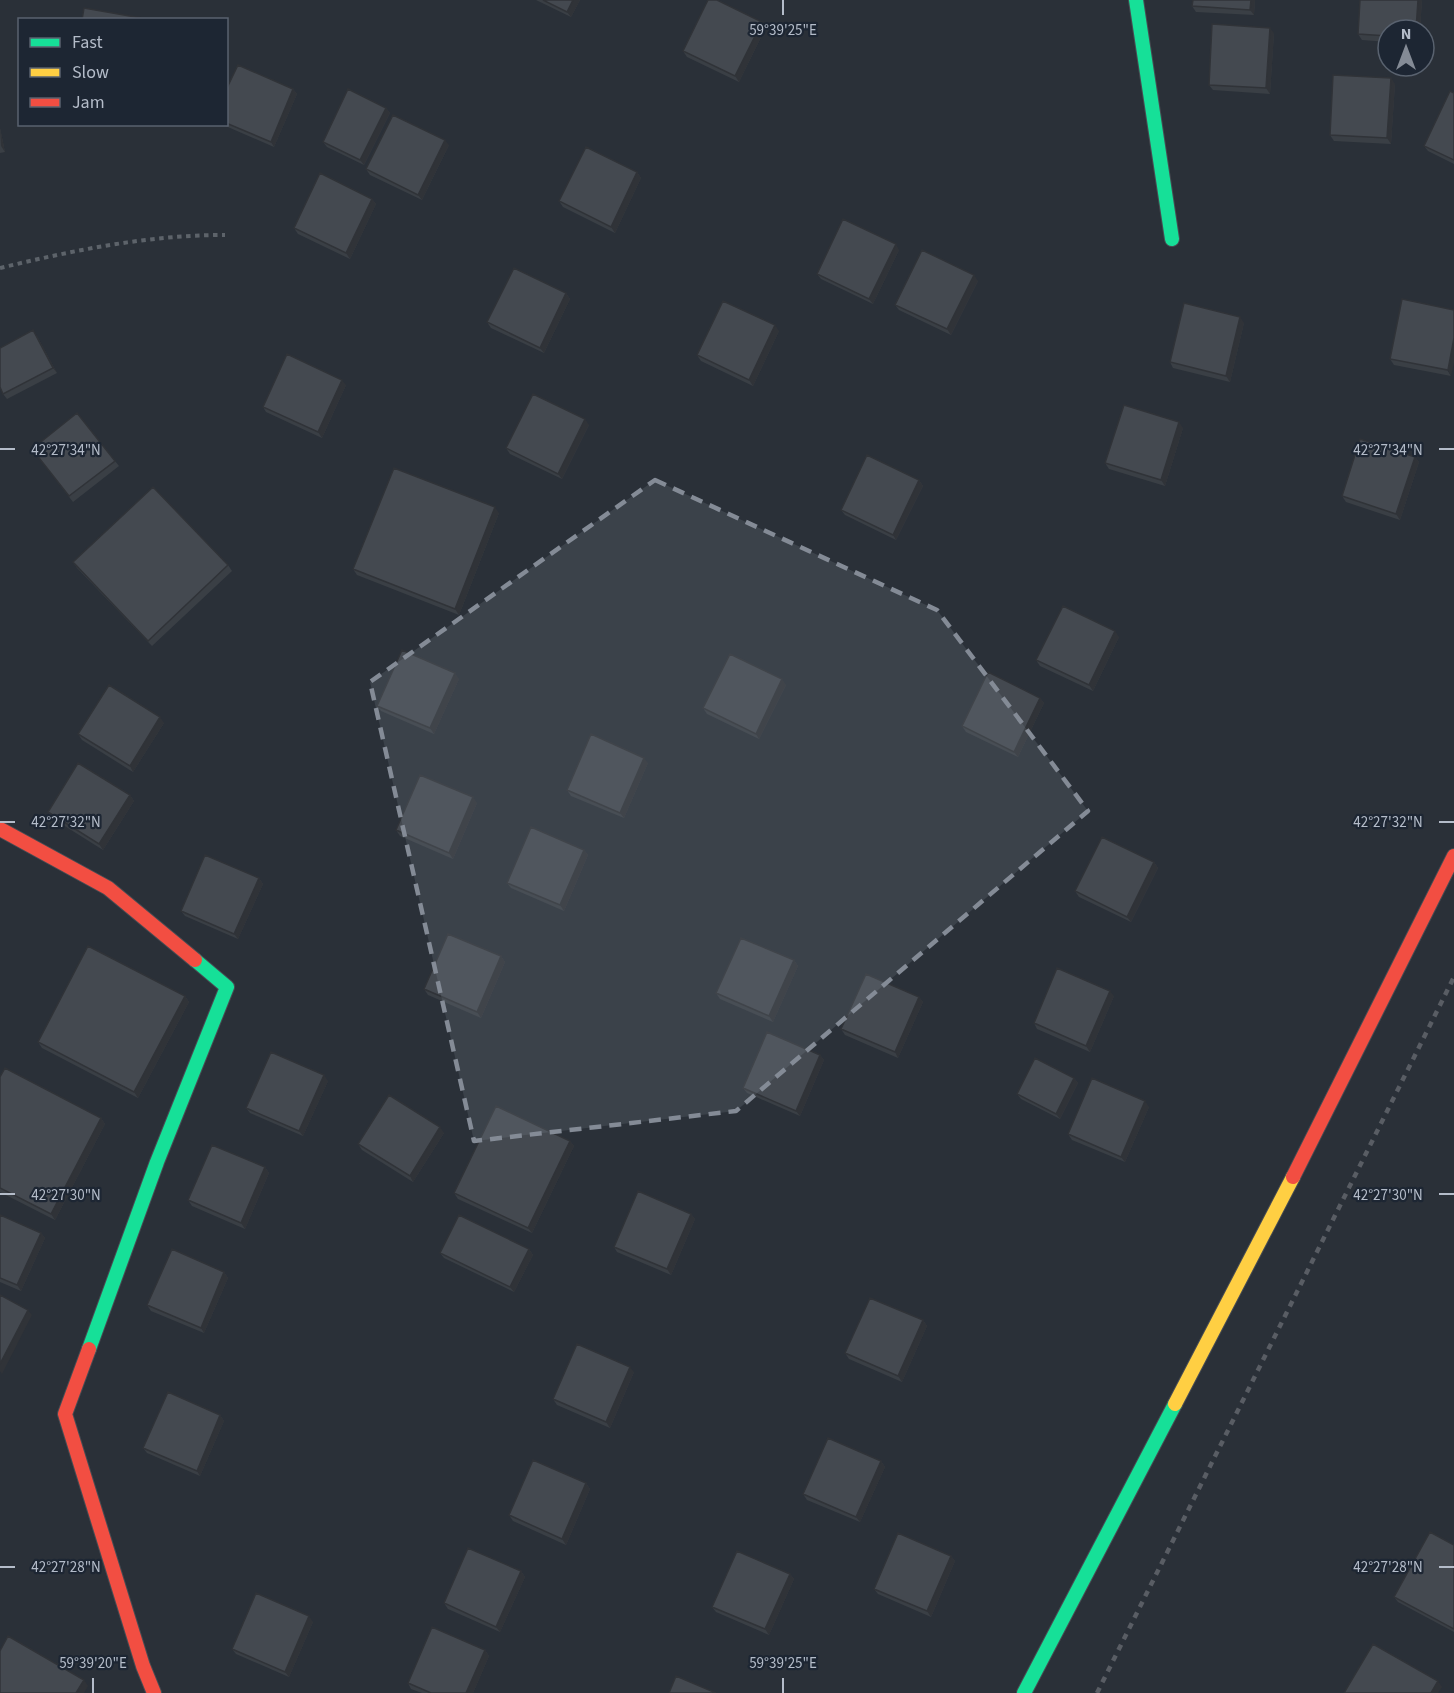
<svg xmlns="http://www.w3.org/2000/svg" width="1454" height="1693" viewBox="0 0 1454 1693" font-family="'Source Sans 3',sans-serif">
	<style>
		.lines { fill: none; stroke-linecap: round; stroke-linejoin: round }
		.fast-casing { stroke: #484c53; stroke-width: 16 }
		.slow-casing { stroke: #484c53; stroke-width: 16 }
		.jam-casing { stroke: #484c53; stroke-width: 16 }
		.path { stroke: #5d636a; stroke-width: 4; stroke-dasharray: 4.5 4.5; stroke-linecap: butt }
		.fast { stroke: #16e098; stroke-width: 14 }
		.slow { stroke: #ffcf43; stroke-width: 14 }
		.jam { stroke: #f24e42; stroke-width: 14 }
		.rail { stroke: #595d64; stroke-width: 4.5; stroke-dasharray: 6 6; stroke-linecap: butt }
		.wall { fill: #3a3f45 }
		.shaded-wall { fill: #303338 }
		.building { fill: #444950; stroke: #303338; stroke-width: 1.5 }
		.marked { fill: #848b96; fill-opacity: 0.2; stroke: #848b96; stroke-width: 4.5; stroke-dasharray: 12 8; stroke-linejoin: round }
		.ticks { fill: none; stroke: #b4bcc9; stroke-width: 2 }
		.ticks-label { font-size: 15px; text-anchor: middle; fill: #b4bcc9; stroke: #1d2633; stroke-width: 4.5; stroke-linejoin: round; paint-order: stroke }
	</style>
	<rect width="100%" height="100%" fill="#2a3038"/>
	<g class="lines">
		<defs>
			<path id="fast" d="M1136,0L1172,239
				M89,1349L157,1162L227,987L195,960
				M1024,1693L1175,1404"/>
			<path id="slow" d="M1175,1404L1293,1177"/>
			<path id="jam" d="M0,829L108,888L195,960
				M1293,1177L1454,856
				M89,1349L65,1414L143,1666L154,1693"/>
		</defs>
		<use href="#fast" class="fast-casing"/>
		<use href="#slow" class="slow-casing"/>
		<use href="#jam" class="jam-casing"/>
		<path class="path" d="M0,268C75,250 148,235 225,235"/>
		<use href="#fast" class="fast"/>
		<use href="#slow" class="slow"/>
		<use href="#jam" class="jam"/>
		<path class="rail" d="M1097,1693L1454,977"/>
	</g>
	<path class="wall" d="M536,0H580L571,17Z
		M1193,0H1255L1254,15L1196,12L1192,6Z
		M1422,0L1420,30H1388V42L1362,40L1358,34Z
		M766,27L739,82L687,57L683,51Z
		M1274,33L1270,94L1213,90L1209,85Z
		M1395,84L1391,144L1334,141L1330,135Z
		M293,89L297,94L274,147L221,124H226V90Z
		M1454,93V164L1428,151L1424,146Z
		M386,108L390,113L364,165L327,147L323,142Z
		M0,128L5,152L0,153Z
		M449,145L422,200L370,175L366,169Z
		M637,172L641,178L615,233L563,207L559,201Z
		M372,199L376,204L350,259L298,234L294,228Z
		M899,250L873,304L821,279L817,274Z
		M978,281L951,335L899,310L895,305Z
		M566,293L570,299L544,353L491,328L487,322Z
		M1402,299L1451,376L1394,365L1390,359Z
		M1244,323L1230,382L1173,368L1170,362Z
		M779,331L753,386L701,361L697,355Z
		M37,336L57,373L7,399L3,394Z
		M346,385L322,438L266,412L263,407Z
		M589,425L562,479L510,454L506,448Z
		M1183,428L1165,486L1109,469L1105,463Z
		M36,454L115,461L119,466L73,502Z
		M1415,457L1419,462L1400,520L1346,502L1342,496Z
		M919,480L923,486L896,540L845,515L841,510Z
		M499,513L459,615L357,575L353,569Z
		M73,562L228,565L232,571L152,646L77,568Z
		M1119,637L1093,691L1040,666L1036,660Z
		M459,679L434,734L381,711L377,706Z
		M786,685L759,739L707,714L703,708Z
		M1040,698L1044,703L1018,757L966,732L962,726Z
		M164,723L133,772L82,740L78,734Z
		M648,763L624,818L571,796L567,790Z
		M130,795L134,801L103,850L52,818L48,812Z
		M477,803L453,859L400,836L396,830Z
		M584,850L588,855L564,911L511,888L507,883Z
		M1154,862L1158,868L1131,922L1079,897L1075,891Z
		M259,878L263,884L238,939L185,916L181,911Z
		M501,956L505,962L481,1018L428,995L424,989Z
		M794,960L798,966L773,1022L720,999L716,993Z
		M185,996L189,1002L138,1098L42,1048L38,1042Z
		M1114,996L1090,1052L1037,1029L1034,1023Z
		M919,997L923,1002L898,1058L845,1035L841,1029Z
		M820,1055L824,1060L800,1116L747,1093L743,1088Z
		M0,1077L101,1118L105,1124L55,1220L0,1192Z
		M1074,1078L1078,1083L1060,1119L1021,1099L1017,1094Z
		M328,1081L303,1136L250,1113L246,1108Z
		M1149,1107L1125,1162L1072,1140L1068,1134Z
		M444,1133L413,1182L362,1150L358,1144Z
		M570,1141L574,1146L532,1233L458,1199L454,1193Z
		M265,1167L269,1173L245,1229L192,1206L188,1200Z
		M691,1214L695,1219L671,1275L617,1252L614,1247Z
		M0,1215L41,1233L45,1238L21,1291L0,1282Z
		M529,1249L533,1255L514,1292L444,1258L440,1253Z
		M224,1272L228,1278L204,1333L151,1311L147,1305Z
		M923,1320L927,1326L902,1382L849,1359L845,1353Z
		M634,1372L610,1428L557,1405L553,1399Z
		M220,1415L224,1421L200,1476L147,1453L143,1448Z
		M881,1461L885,1467L860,1522L807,1500L803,1494Z
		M586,1483L590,1489L566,1545L513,1521L509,1515Z
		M1454,1545V1632L1398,1602L1394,1597Z
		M951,1556L955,1561L931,1617L878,1594L874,1589Z
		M521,1571L525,1577L500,1632L448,1609L444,1603Z
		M790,1574L794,1579L769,1635L716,1612L712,1607Z
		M313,1622L289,1677L236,1654L232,1649Z
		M485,1650L489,1656L473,1693H422L411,1689L408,1683Z"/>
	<path class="shaded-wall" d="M573,0H580L571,17L567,12Z
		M1251,0H1255L1254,15L1250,10Z
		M1418,0H1422L1420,30H1416Z
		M762,22L766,27L739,82L735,76Z
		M1270,28L1274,33L1270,94L1266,88Z
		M1391,78L1395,84L1391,144L1387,138Z
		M293,89L297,94L274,147L271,142Z
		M386,108L390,113L364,165L360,160Z
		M0,128L5,152L1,146Z
		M445,140L449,145L422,200L418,195Z
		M637,172L641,178L615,233L611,227Z
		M372,199L376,204L350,259L346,253Z
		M896,244L899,250L873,304L869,299Z
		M974,275L978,281L951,335L947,329Z
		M566,293L570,299L544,353L540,348Z
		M1240,317L1244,323L1230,382L1226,376Z
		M775,325L779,331L753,386L749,380Z
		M33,330L37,336L57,373L53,368Z
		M1454,338V363L1451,376L1448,370Z
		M342,380L346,385L322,438L318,432Z
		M585,419L589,425L562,479L558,474Z
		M1179,422L1183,428L1165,486L1161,480Z
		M1415,457L1419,462L1400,520L1396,514Z
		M919,480L923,486L896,540L893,535Z
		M495,507L499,513L459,615L455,609Z
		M1115,631L1119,637L1093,691L1089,685Z
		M455,673L459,679L434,734L430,728Z
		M782,679L786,685L759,739L756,734Z
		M1040,698L1044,703L1018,757L1014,752Z
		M160,717L164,723L133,772L130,766Z
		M644,758L648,763L624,818L620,813Z
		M130,795L134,801L103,850L99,844Z
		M473,797L477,803L453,859L449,853Z
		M584,850L588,855L564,911L560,905Z
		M1154,862L1158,868L1131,922L1127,917Z
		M259,878L263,884L238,939L234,934Z
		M501,956L505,962L481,1018L477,1012Z
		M794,960L798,966L773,1022L769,1016Z
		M1110,991L1114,996L1090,1052L1086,1046Z
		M185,996L189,1002L138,1098L134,1092Z
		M919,997L923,1002L898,1058L895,1052Z
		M820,1055L824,1060L800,1116L796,1111Z
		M324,1075L328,1081L303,1136L299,1131Z
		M1074,1078L1078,1083L1060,1119L1056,1114Z
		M1145,1101L1149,1107L1125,1162L1121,1157Z
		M101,1118L105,1124L55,1220L51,1214Z
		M440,1127L444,1133L413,1182L410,1176Z
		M570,1141L574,1146L532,1233L528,1228Z
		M265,1167L269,1173L245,1229L241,1223Z
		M691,1214L695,1219L671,1275L667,1269Z
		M41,1233L45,1238L21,1291L17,1285Z
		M529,1249L533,1255L514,1292L510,1287Z
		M224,1272L228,1278L204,1333L201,1328Z
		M28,1310L32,1315L2,1374L0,1371V1364Z
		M923,1320L927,1326L902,1382L898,1376Z
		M630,1367L634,1372L610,1428L606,1422Z
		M220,1415L224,1421L200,1476L197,1471Z
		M881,1461L885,1467L860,1522L856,1517Z
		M586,1483L590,1489L566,1545L562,1539Z
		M951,1556L955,1561L931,1617L927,1611Z
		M521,1571L525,1577L500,1632L496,1627Z
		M790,1574L794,1579L769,1635L765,1629Z
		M309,1616L313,1622L289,1677L285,1672Z
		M485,1650L489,1656L473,1693H466Z
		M84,1680L88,1686L84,1693H76Z
		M1438,1681L1442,1687L1438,1693H1431Z"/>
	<path class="building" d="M543,0H573L567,12Z
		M708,0H717L762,22L735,76L683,51Z
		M1193,0H1251L1250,10L1192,6Z
		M1360,0H1418L1416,30H1388V36L1358,34Z
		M84,8L141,18V20H82Z
		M1212,24L1270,28L1266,88L1209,85Z
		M238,65L293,89L271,142L226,123V90Z
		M1333,75L1391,78L1387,138L1330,135Z
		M348,89L386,108L360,160L323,142Z
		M1450,91L1454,93V160L1424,146Z
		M393,115L445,140L418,195L366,169Z
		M586,147L637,172L611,227L559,201Z
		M320,173L372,199L346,253L294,228Z
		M843,219L896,244L869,299L817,274Z
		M922,250L974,275L947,329L895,305Z
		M514,268L566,293L540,348L487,322Z
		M1402,299L1454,310V338L1448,370L1390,359Z
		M723,301L775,325L749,380L697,355Z
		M1184,303L1240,317L1226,376L1170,362Z
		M33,330L53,368L3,394L0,387V348Z
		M287,354L342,380L318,432L263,407Z
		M533,394L585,419L558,474L506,448Z
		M1124,405L1179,422L1161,480L1105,463Z
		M77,413L115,461L69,496L32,449Z
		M1360,439L1415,457L1396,514L1342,496Z
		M867,455L919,480L893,535L841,510Z
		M394,468L495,507L455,609L353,569Z
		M153,487L228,565L148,641L73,562Z
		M1063,606L1115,631L1089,685L1036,660Z
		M402,650L455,673L430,728L377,706Z
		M730,654L782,679L756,734L703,708Z
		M988,672L1040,698L1014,752L962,726Z
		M109,685L160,717L130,766L78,734Z
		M591,734L644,758L620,813L567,790Z
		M78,763L130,795L99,844L48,812Z
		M420,775L473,797L449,853L396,830Z
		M531,827L584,850L560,905L507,883Z
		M1102,837L1154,862L1127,917L1075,891Z
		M205,855L259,878L234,934L181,911Z
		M448,934L501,956L477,1012L424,989Z
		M741,938L794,960L769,1016L716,993Z
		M88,946L185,996L134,1092L38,1042Z
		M1057,968L1110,991L1086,1046L1034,1023Z
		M866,974L919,997L895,1052L841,1029Z
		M767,1032L820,1055L796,1111L743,1088Z
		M271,1052L324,1075L299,1131L246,1108Z
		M1035,1058L1074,1078L1056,1114L1017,1094Z
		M5,1068L101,1118L51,1214L0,1188V1077Z
		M1092,1078L1145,1101L1121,1157L1068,1134Z
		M389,1095L440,1127L410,1176L358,1144Z
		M496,1106L570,1141L528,1228L454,1193Z
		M212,1145L265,1167L241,1223L188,1200Z
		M638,1191L691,1214L667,1269L614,1247Z
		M0,1215L41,1233L17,1285L0,1278Z
		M459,1215L529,1249L510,1287L440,1253Z
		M172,1249L224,1272L201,1328L147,1305Z
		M0,1295L28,1310L0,1364Z
		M870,1298L923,1320L898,1376L845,1353Z
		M577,1344L630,1367L606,1422L553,1399Z
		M168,1392L220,1415L197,1471L143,1448Z
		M828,1438L881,1461L856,1517L803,1494Z
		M533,1460L586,1483L562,1539L509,1515Z
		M1430,1532L1454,1545V1629L1394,1597Z
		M898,1533L951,1556L927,1611L874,1589Z
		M468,1548L521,1571L496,1627L444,1603Z
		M737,1551L790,1574L765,1629L712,1607Z
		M256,1593L309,1616L285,1672L232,1649Z
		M432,1627L485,1650L466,1693H431L408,1683Z
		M8,1636L84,1680L76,1693H0V1651Z
		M1373,1644L1438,1681L1431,1693H1344Z
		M676,1676L716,1693H669Z"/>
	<path class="marked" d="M655,480L937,610L1088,811L736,1111L474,1141L370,682Z"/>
	<path class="ticks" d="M783,0V15M0,449H15M1439,449H1454M0,822H15M1439,822H1454M0,1194H15M1439,1194H1454M0,1567H15M1439,1567H1454M93,1678V1693M783,1678V1693"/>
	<g class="ticks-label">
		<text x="783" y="35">59°39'25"E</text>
		<text x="66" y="455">42°27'34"N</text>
		<text x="1388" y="455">42°27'34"N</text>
		<text x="66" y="827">42°27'32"N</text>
		<text x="1388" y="827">42°27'32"N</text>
		<text x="66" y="1200">42°27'30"N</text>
		<text x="1388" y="1200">42°27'30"N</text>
		<text x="66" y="1572">42°27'28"N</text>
		<text x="1388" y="1572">42°27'28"N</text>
		<text x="93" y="1668">59°39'20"E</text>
		<text x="783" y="1668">59°39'25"E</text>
	</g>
	<rect x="18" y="18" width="210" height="108" fill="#1d2633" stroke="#59626f" stroke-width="1.5"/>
	<rect x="30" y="38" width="30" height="9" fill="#16e098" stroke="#59626f" stroke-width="1.5"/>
	<text x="72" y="48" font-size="18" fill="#b4bcc9">Fast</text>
	<rect x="30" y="68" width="30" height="9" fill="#ffcf43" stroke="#59626f" stroke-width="1.5"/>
	<text x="72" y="78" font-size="18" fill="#b4bcc9">Slow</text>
	<rect x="30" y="98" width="30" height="9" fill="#f24e42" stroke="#59626f" stroke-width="1.5"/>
	<text x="72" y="108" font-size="18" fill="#b4bcc9">Jam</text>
	<g transform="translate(1406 48)"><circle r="28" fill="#1d2633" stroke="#59626f" stroke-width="1.5"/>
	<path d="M0-4.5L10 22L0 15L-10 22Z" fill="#848b96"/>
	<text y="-9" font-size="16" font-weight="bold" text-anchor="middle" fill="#b4bcc9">N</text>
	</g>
</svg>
